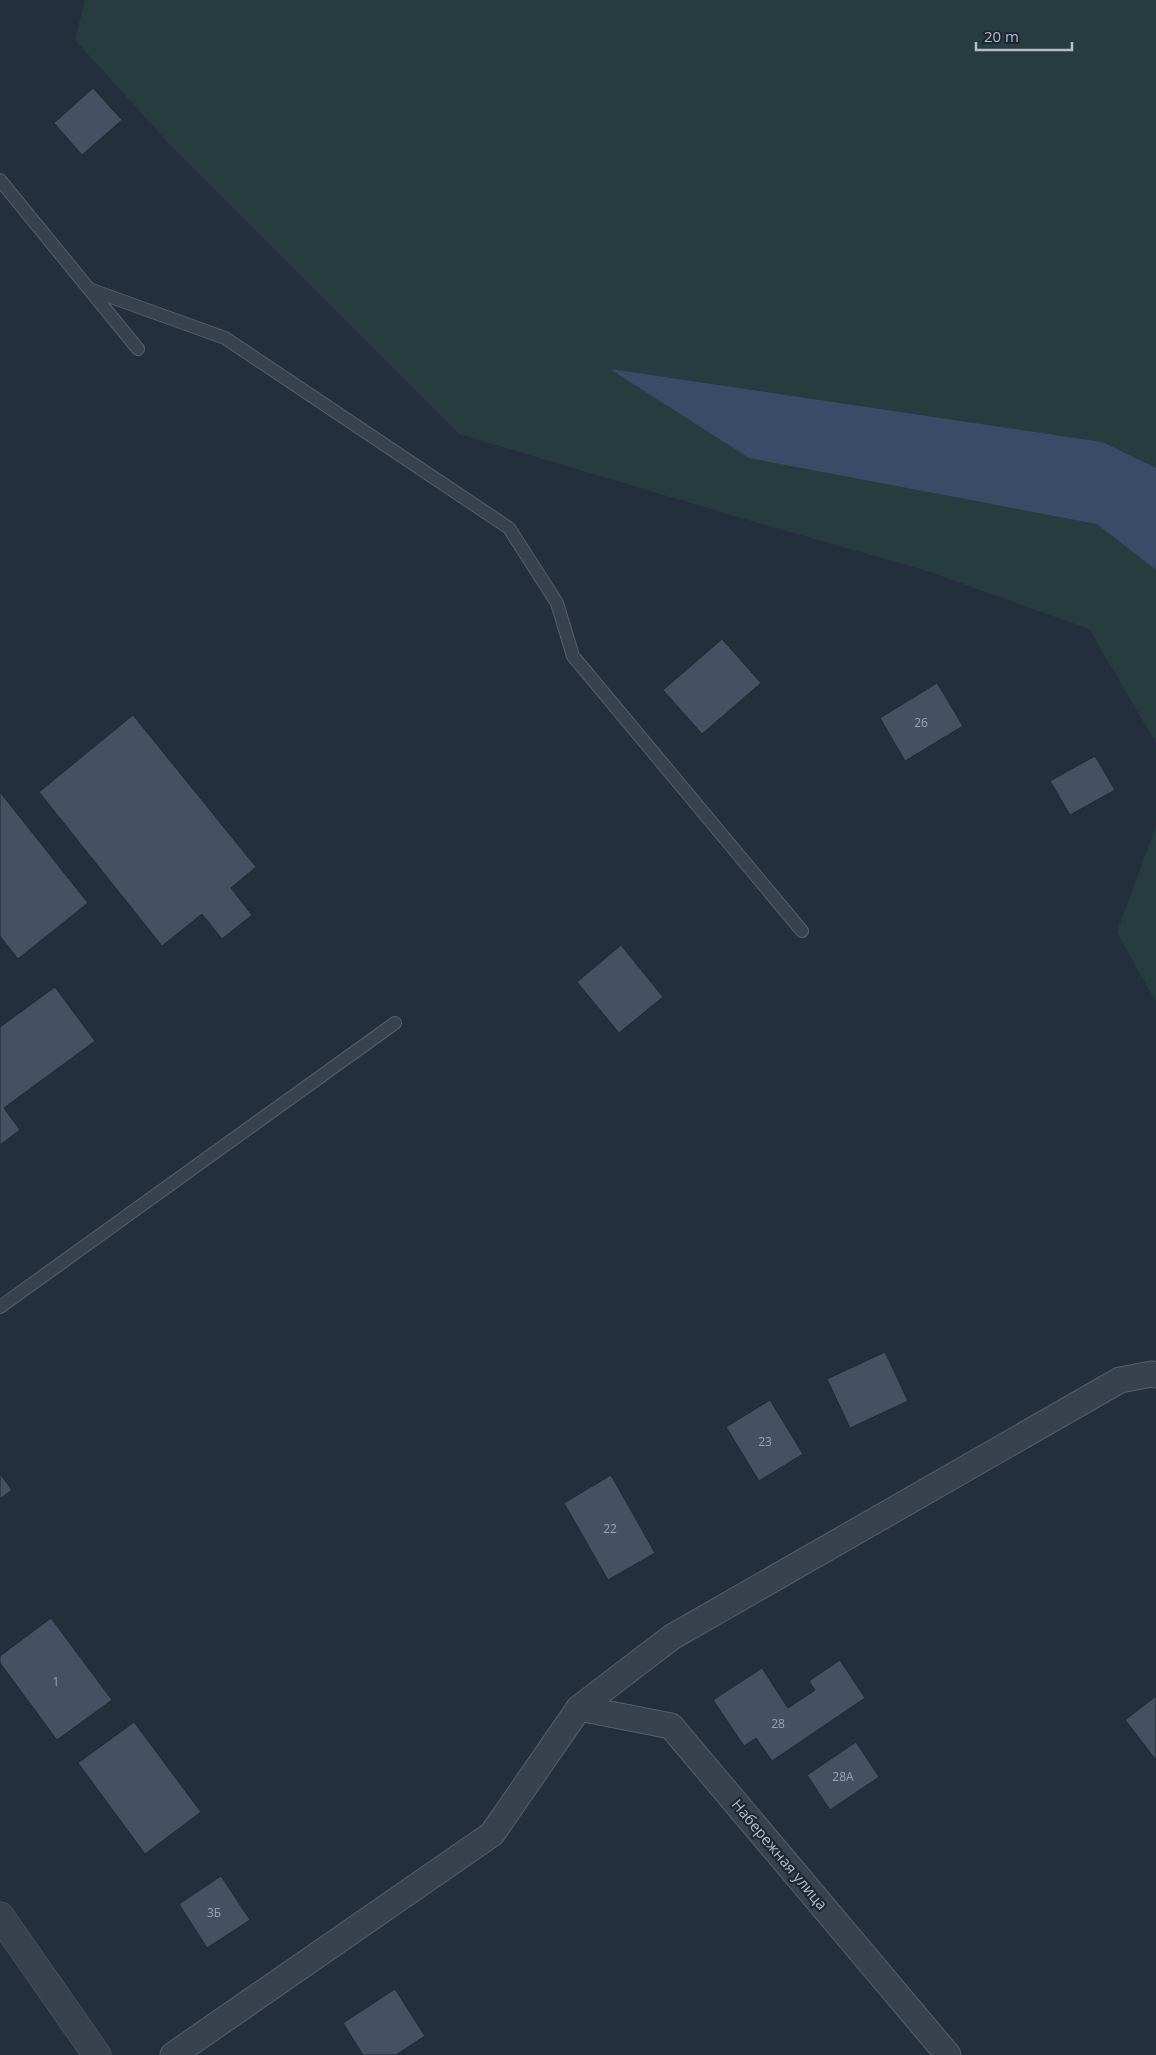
<svg xmlns="http://www.w3.org/2000/svg" width="1156" height="2055" viewBox="0 0 1156 2055" font-family="'Open Sans',sans-serif">
	<style>
		.green { fill: #263c3f }
		.water { fill: #394c67 }
		.building { fill: #455162; stroke: #1f2835 }
		.lines { fill: none; stroke-linecap: round; stroke-linejoin: round }
		.service-casing { stroke: #565f6c; stroke-width: 14 }
		.minor-casing { stroke: #565f6c; stroke-width: 27 }
		.tertiary-casing { stroke: #565f6c; stroke-width: 29 }
		.service { stroke: #38414e; stroke-width: 12 }
		.minor { stroke: #38414e; stroke-width: 25 }
		.tertiary { stroke: #38414e; stroke-width: 28 }
		.labels { text-anchor: middle; dominant-baseline: central; stroke-width: 4.5; stroke-linejoin: round; paint-order: stroke }
		.number-label { font-size: 12px; fill: #98a1af }
		.street-label { font-size: 15px; fill: #b4bcc9; stroke: #1d2633 }
	</style>
	<rect width="100%" height="100%" fill="#242f3e"/>
	<path class="green" d="M85,0H1156V743L1089,629L924,570L741,518L459,434L172,147L75,40Z
		M1156,826V1002L1117,932Z"/>
	<path class="water" d="M610,369L1102,442L1156,468V570L1097,524L749,458Z"/>
	<path class="building" d="M93,88L122,120L82,155L54,123Z
		M722,639L761,683L702,734L663,690Z
		M937,683L963,726L905,761L880,718Z
		M133,715L256,867L231,888L252,915L222,939L202,914L162,946L39,792Z
		M1095,756L1115,790L1070,815L1050,781Z
		M0,792L88,903L18,959L0,936Z
		M621,945L663,997L619,1033L577,982Z
		M55,987L95,1041L4,1108L20,1130L0,1145V1027Z
		M885,1352L908,1401L850,1428L827,1379Z
		M770,1400L803,1454L759,1481L726,1427Z
		M0,1474L12,1490L0,1499Z
		M611,1475L655,1553L608,1580L564,1503Z
		M51,1618L112,1700L57,1740L0,1663V1656Z
		M840,1660L865,1698L772,1761L756,1738L744,1746L713,1700L762,1668L788,1708L815,1690L809,1681Z
		M1156,1696V1760L1125,1720Z
		M134,1722L201,1812L145,1854L78,1763Z
		M856,1742L879,1777L830,1810L807,1775Z
		M221,1876L250,1920L207,1948L179,1904Z
		M395,1989L425,2036L396,2055H363L343,2023Z"/>
	<g class="lines">
		<defs>
			<path id="service" d="M0,180L138,349
				M89,289L225,338L509,528L557,603L573,656L802,931
				M0,1307L395,1023"/>
			<path id="minor" d="M579,1708L671,1726L948,2055
				M173,2055L492,1834L579,1708L672,1637L1120,1380L1152,1374L1156,1375"/>
			<path id="tertiary" d="M0,1916L97,2055"/>
		</defs>
		<use href="#service" class="service-casing"/>
		<use href="#minor" class="minor-casing"/>
		<use href="#tertiary" class="tertiary-casing"/>
		<use href="#service" class="service"/>
		<use href="#minor" class="minor"/>
		<use href="#tertiary" class="tertiary"/>
	</g>
	<g class="labels">
		<g class="number-label">
			<text x="921" y="722">26</text>
			<text x="765" y="1441">23</text>
			<text x="610" y="1528">22</text>
			<text x="56" y="1681">1</text>
			<text x="778" y="1723">28</text>
			<text x="843" y="1776">28А</text>
			<text x="214" y="1912">3Б</text>
		</g>
		<g class="street-label">
			<text transform="translate(780 1854) rotate(50)">Набережная улица</text>
		</g>
	</g>
	<path d="M976 42v8h96v-8" fill="none" stroke="#b4bcc9" stroke-width="2.5"/>
	<text x="984" y="42" font-size="15" fill="#b4bcc9" stroke="#1d2633" stroke-width="4" paint-order="stroke">20 m</text>
</svg>
